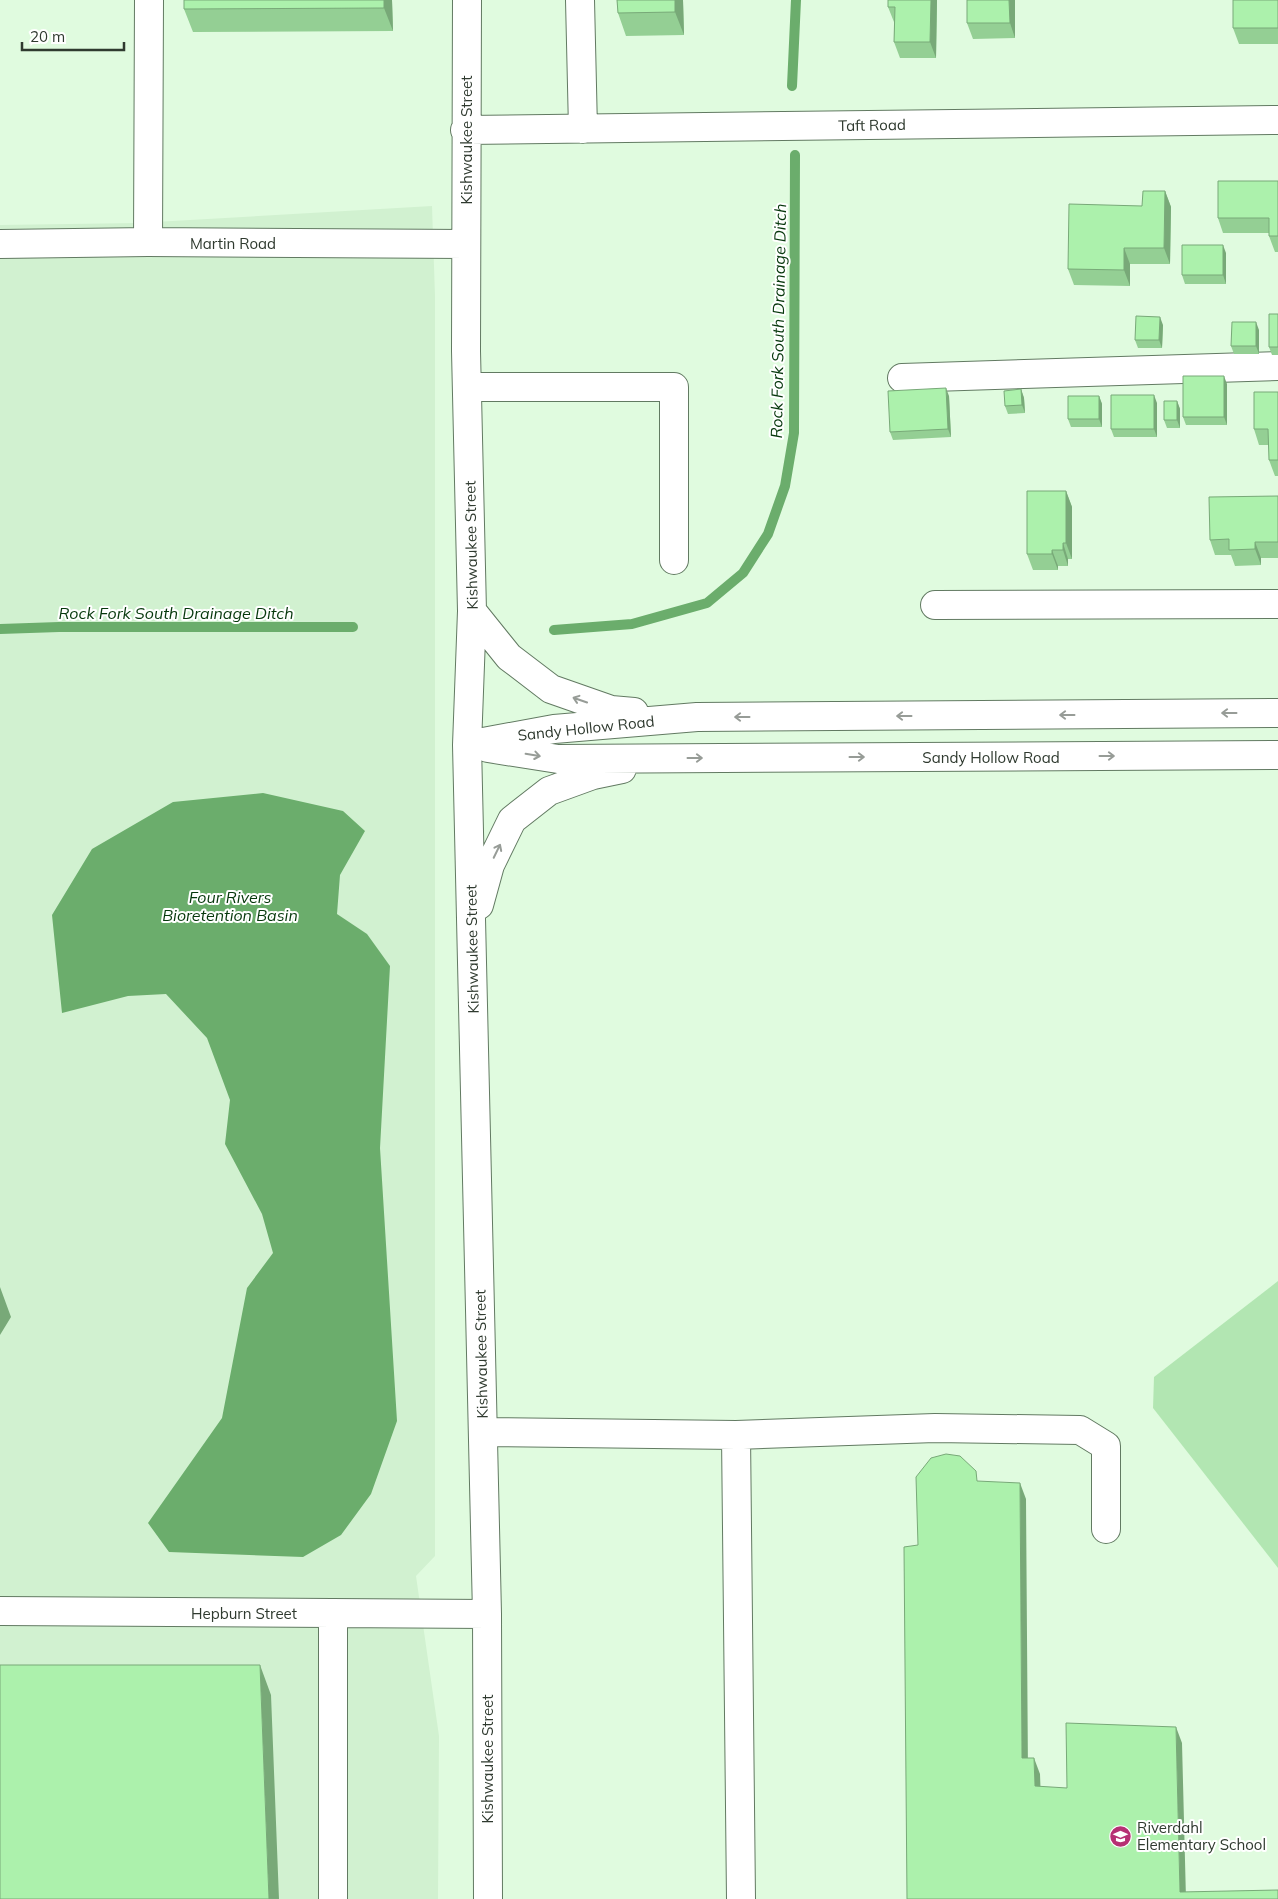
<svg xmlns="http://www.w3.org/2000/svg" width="1278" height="1899" viewBox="0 0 1278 1899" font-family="Mulish,sans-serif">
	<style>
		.built { fill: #d1f1d0 }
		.green { fill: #b2e6b2 }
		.water { fill: #6bad6c }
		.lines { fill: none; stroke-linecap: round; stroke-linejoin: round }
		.stream { stroke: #6bad6c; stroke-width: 10 }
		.minor-casing { stroke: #627a62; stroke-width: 30 }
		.minor { stroke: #fff; stroke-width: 28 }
		.wall { fill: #94cf94 }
		.shaded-wall { fill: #78a978 }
		.building { fill: #acf1ac; stroke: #78a978 }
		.oneway { stroke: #979c97 }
		.labels { text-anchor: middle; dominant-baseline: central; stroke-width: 4; stroke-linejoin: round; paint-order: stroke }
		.street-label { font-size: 15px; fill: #2f3a2f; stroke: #fff }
		.poi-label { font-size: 15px; fill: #2f3a2f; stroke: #fff; text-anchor: start }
		.water-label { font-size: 16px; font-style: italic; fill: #06380c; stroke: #fff }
	</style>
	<rect width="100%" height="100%" fill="#e0fbdf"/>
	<path class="built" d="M432,206L435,296V1556L416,1576L439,1736L438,1899H0V225L137,223Z"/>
	<path class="green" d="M1278,1281V1568L1153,1408L1154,1377Z"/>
	<path class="water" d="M263,793L343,811L365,831L340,875L337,914L367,934L390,966L380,1148L397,1421L371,1494L341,1535L303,1557L169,1552L148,1523L222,1418L247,1288L273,1253L262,1214L225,1144L230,1100L207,1038L166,994L128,996L62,1013L52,915L92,849L173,802Z"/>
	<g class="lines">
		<path class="stream" d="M792,86L796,0
			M0,629L59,627H353
			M554,630L632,624L707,603L743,573L768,534L785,486L794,433L795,155"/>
		<defs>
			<path id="minor" d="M467,0L466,351L472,611L467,745L487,1614L488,1899
				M580,0L583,129
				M465,130L1278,120
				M148,242L149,0
				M0,244L148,242L465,244
				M902,378L1278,366
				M467,387H674V560
				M935,605L1278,604
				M472,611L509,657L551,689L611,710L634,712
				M467,745L554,729L697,717L1278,713
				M488,748L558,759L1278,755
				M479,905L490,865L512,820L549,791L593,775L622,769
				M483,1432L736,1435L741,1899
				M736,1435L935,1428L1080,1430L1106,1446V1529
				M0,1611L487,1614
				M333,1899V1613"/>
		</defs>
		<use href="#minor" class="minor-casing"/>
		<use href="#minor" class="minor"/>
	</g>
	<path class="wall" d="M392,0L393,31L193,32L184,9Z
		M617,0H683L684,35L626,36L618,13Z
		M937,0L936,58H900L894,42V22L888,7Z
		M1015,0V38L973,39L967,23Z
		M1278,0V44H1239L1233,28Z
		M1278,181V252H1275L1269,236V233H1223L1218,218Z
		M1165,191L1171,207L1170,264H1130V286L1074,285L1068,269L1142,206Z
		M1226,253V284H1185L1182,275Z
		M1278,314V355H1272L1269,347Z
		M1163,325L1162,348H1138L1135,340Z
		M1259,330V354H1234L1231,346Z
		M1227,384V425H1186L1183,417Z
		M1021,389L1024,398L1025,413L1008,414L1005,406Z
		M1278,392V476H1275L1269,460V445H1259L1254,429Z
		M949,396L951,437L893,440L890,432Z
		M1099,396L1102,404V427H1071L1068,419Z
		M1177,401L1180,409V428H1167L1164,420Z
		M1157,403V437H1114L1111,429Z
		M1066,491L1072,507V559H1068V566H1058V570H1033L1027,554Z
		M1278,496V558H1261V565L1235,566L1231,555H1215L1210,540Z"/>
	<path class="shaded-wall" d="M384,0H392L393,31L384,8Z
		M675,0H683L684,35L675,12Z
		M931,0H937L936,58L930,42Z
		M1009,0H1015V38L1010,23Z
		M1165,191L1171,207L1170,264L1164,248Z
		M1223,245L1226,253V284L1223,275Z
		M1124,248L1130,264V286L1124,270Z
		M1160,317L1163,325L1162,348L1159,340Z
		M1256,322L1259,330V354L1256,346Z
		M1224,376L1227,384V425L1224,417Z
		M946,388L949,396L951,437L948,429Z
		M1021,389L1024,398L1025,413L1022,405Z
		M1154,395L1157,403V437L1154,429Z
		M1099,396L1102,404V427L1099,419Z
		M1177,401L1180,409V428L1177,420Z
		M1066,491L1072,507V559L1066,543Z
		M1255,542L1261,558V565L1255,549Z
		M1063,543L1068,559V566L1063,550Z
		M1052,550L1058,566V570L1052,554Z
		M0,1287L11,1317L0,1335Z
		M1020,1483L1026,1499L1028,1774L1022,1758Z
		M260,1665L271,1695L279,1899H269Z
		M1176,1727L1182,1743L1186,1899L1180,1892Z
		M1034,1758L1040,1774L1041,1802L1035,1786Z"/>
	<path class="building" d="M184,0H384V8L184,9Z
		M617,0H675V12L618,13Z
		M888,0H931L930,42H894L895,7H888Z
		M967,0H1009L1010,23H967Z
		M1233,0H1278V28H1233Z
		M1218,181H1278V236H1269V218H1218Z
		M1143,191H1165L1164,248H1124V270L1068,269L1069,204L1142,206Z
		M1182,245H1223V275H1182Z
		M1269,314H1278V347H1269Z
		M1136,316L1160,317L1159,340H1135Z
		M1232,322H1256V346H1231Z
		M1183,376H1224V417H1183Z
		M946,388L948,429L890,432L888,391Z
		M1021,389L1022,405L1005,406L1004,391Z
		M1254,392H1278V460H1269L1268,429H1254Z
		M1111,395H1154V429H1111Z
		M1068,396H1099V419H1068Z
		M1164,401H1177V420H1164Z
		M1027,491H1066V543H1063V550H1052V554H1027Z
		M1278,496V542H1255V549L1229,550V539L1210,540L1209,497Z
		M946,1454L960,1456L976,1471L977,1481L1020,1483L1022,1758H1034L1035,1786L1067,1788L1066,1723L1176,1727L1180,1892L1278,1890V1899H907L904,1547L918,1545L916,1477L931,1458Z
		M0,1665H260L269,1899H0Z"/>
	<defs><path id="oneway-shaft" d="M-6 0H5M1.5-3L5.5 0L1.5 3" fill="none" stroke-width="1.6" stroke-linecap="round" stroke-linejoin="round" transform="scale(1.25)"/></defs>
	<g class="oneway">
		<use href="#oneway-shaft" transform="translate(580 700) rotate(-161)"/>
		<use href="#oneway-shaft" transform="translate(1229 713) rotate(180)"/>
		<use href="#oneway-shaft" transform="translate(1067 715) rotate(180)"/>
		<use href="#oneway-shaft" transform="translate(904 716) rotate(180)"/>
		<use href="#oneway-shaft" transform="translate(742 717) rotate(180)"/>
		<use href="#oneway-shaft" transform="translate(533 755) rotate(9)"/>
		<use href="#oneway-shaft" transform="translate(1107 756)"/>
		<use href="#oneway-shaft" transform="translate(857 757)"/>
		<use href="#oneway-shaft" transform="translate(695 758)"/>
		<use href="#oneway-shaft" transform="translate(497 851) rotate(-64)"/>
	</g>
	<defs>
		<symbol id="school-disc" viewBox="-11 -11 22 22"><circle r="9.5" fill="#b63073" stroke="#fff"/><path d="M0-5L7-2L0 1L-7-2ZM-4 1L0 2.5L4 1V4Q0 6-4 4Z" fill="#fff"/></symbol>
	</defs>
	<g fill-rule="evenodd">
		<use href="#school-disc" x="1108" y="1824" width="25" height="25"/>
	</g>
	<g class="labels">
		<g class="street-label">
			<text transform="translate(872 125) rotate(-1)">Taft Road</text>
			<text transform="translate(466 140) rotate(-90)">Kishwaukee Street</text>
			<text x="233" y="243">Martin Road</text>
			<text transform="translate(471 545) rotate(-91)">Kishwaukee Street</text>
			<text transform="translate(586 728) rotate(-6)">Sandy Hollow Road</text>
			<text x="991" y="757">Sandy Hollow Road</text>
			<text transform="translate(472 949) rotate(-91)">Kishwaukee Street</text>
			<text transform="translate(481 1354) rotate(-91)">Kishwaukee Street</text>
			<text x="244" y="1613">Hepburn Street</text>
			<text transform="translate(487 1759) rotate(-90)">Kishwaukee Street</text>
		</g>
		<g class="poi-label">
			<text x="1137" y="1827">Riverdahl<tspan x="1137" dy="17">Elementary School</tspan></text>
		</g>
		<g class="water-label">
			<text transform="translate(778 321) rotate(-89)">Rock Fork South Drainage Ditch</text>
			<text x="176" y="613">Rock Fork South Drainage Ditch</text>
			<text x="230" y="897">Four Rivers<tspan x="230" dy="18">Bioretention Basin</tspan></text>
		</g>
	</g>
	<path d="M22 42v8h102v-8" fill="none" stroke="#2f3a2f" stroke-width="2.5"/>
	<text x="30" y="42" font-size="15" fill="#2f3a2f" stroke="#ffffff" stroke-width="4" paint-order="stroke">20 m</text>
</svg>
